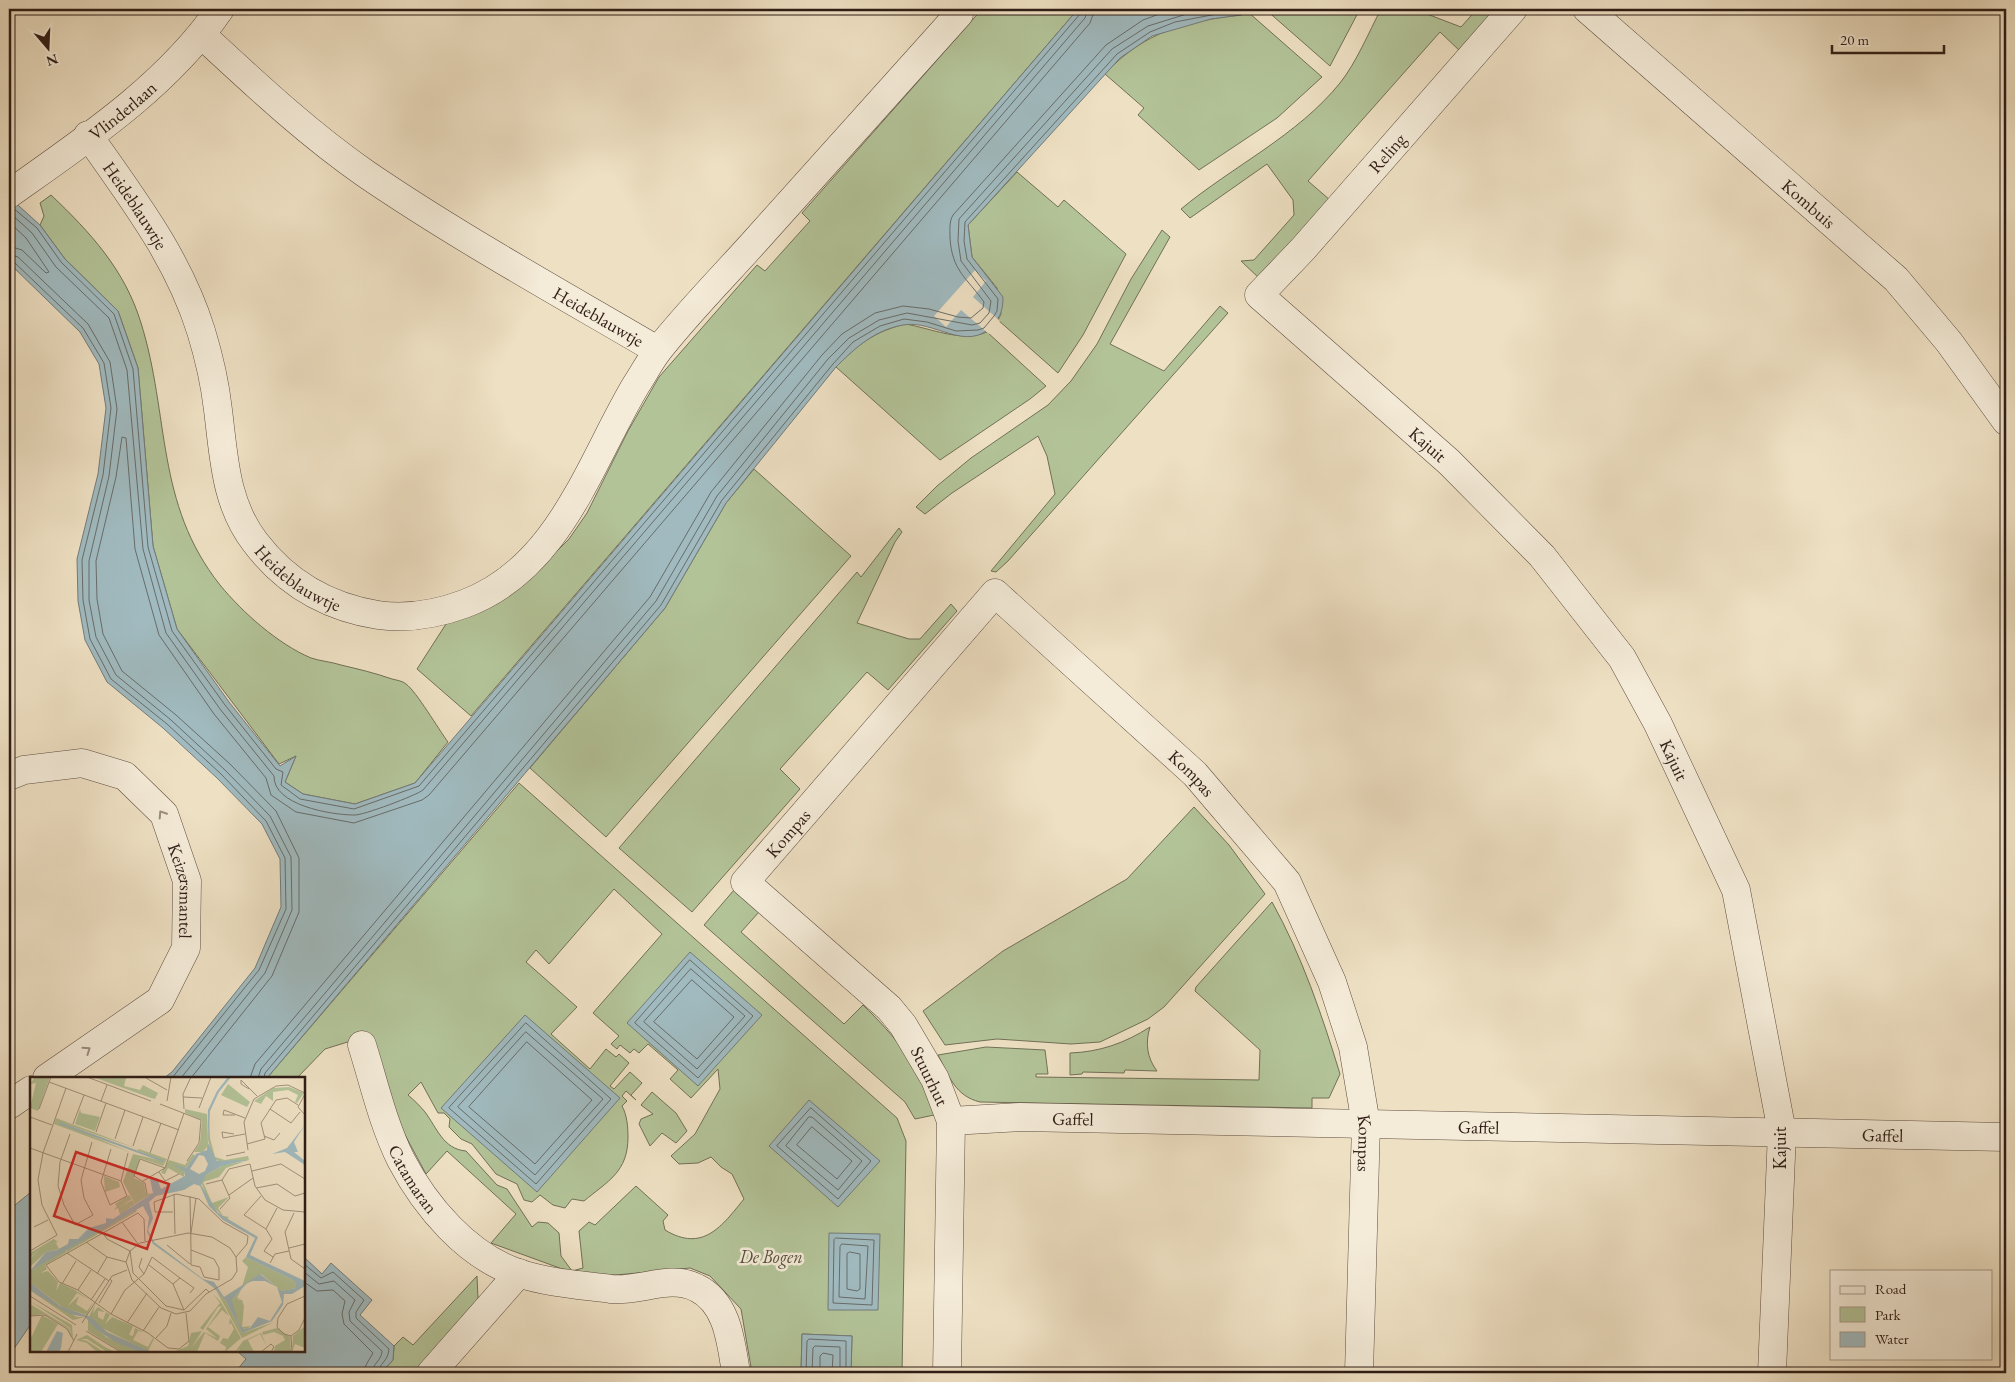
<svg xmlns="http://www.w3.org/2000/svg" width="2015" height="1382" viewBox="0 0 2015 1382" font-family="'EB Garamond',serif">
	<style>
		.green { fill: #b3c398; stroke: #717057; fill-rule: evenodd }
		.water { fill: #a0babf; stroke: #737b7b }
		.pier { fill: #eee0c3 }
		.lines { fill: none; stroke-linecap: round; stroke-linejoin: round }
		.shore { stroke: #686c6a; stroke-width: 1 }
		.minor-casing { stroke: #5f4e41; stroke-width: 29 }
		.minor { stroke: #f4ebd8; stroke-width: 28 }
		.oneway { stroke: #9b8e81 }
		.labels { text-anchor: middle; dominant-baseline: central; stroke-width: 5; stroke-linejoin: round; paint-order: stroke }
		.street-label { font-size: 18px; fill: #2f1d16; stroke: #f4ebd8 }
		.park-label { font-size: 18px; font-style: italic; fill: #574f3d; stroke: #f4ebd8 }
		.inset-road { fill: none; stroke: #a2927e; stroke-width: 1 }
		.view { fill: #d62828; fill-opacity: 0.15; stroke: #d62828; stroke-width: 2.5 }
		.inset-edge { fill: none; stroke: #2f1d16; stroke-width: 2.5 }
	</style>
	<rect width="100%" height="100%" fill="#eee0c3"/>
	<filter id="stains"><feTurbulence type="fractalNoise" baseFrequency=".004" numOctaves="4"/><feColorMatrix values="0 0 0 0 .2 0 0 0 0 .09 0 0 0 0 .02 0 0 0 .5 -.17"/></filter>
	<radialGradient id="worn" r=".72"><stop offset=".6" stop-color="#630" stop-opacity="0"/><stop offset="1" stop-color="#630" stop-opacity=".3"/></radialGradient>
	<path class="green" d="M982,9H1078L471,716L417,669L446,624L497,601L524,584L569,539L587,513L628,431L659,377L757,265L765,271L810,221L802,213Z
		M1265,9H1360L1330,66Z
		M1381,9H1414L1461,27L1477,9H1498L1461,52L1440,32L1308,181L1330,200L1260,279L1241,261L1254,260L1294,215L1293,200L1267,164L1190,218L1181,209C1233,166 1297,136 1340,83C1356,63 1369,32 1381,9Z
		M1248,12L1322,77L1277,118L1199,170L1138,115L1144,108L1105,74C1143,32 1186,21 1241,15Z
		M1017,172L1058,207L1064,200L1126,254L1083,335L1058,373L998,320L1001,314L997,288L972,257L968,225Z
		M51,195C90,232 125,270 141,323C170,416 155,503 220,585C243,613 278,644 311,658C320,661 332,662 341,665C358,669 375,673 392,679C396,680 403,681 406,684C416,691 439,730 448,742L415,783L355,804L303,794L285,782L296,756L279,764L177,629L153,546L138,368L118,311L65,259L40,225L44,216L40,203Z
		M1162,230L1170,237L1110,344L1164,371L1220,306L1228,313L1008,561L996,572L991,571L1055,494L1047,456L1038,436L952,493L925,514L916,507L937,486L971,458L1048,405L1071,381L1097,344L1131,279Z
		M905,324C931,328 961,343 987,332L1046,386L1030,399L940,460L836,367C858,344 874,332 905,324Z
		M754,469L851,556L606,837L530,768L665,608L726,503Z
		M899,528L902,532L895,542L857,623L909,639H920L951,604L957,611L888,690L867,672L780,769L800,789L692,912L619,848L857,572L861,577Z
		M519,783L897,1118L906,1141L902,1373H851L852,1336L802,1334L801,1373H752L741,1309L710,1276L690,1268L616,1275L576,1274L491,1243L516,1214L447,1151L426,1174L354,1040L325,1049L297,1078H267ZM614,889L662,934L593,1013L619,1036L611,1044L617,1049L620,1045L630,1053L634,1049L639,1053L648,1044L678,1070L670,1079L691,1098L718,1069L720,1089L695,1134L671,1156L679,1164L698,1163L711,1157L721,1167L732,1174L744,1199C722,1226 703,1253 665,1230L663,1221L668,1215L636,1186L595,1225L589,1222L579,1231L583,1268L572,1271L561,1256L559,1233L548,1223L538,1222L532,1227L507,1189L497,1185L466,1151C443,1149 437,1128 425,1112C420,1106 414,1100 408,1095L421,1082L438,1113H444L450,1119L449,1127L461,1139L472,1144L496,1174L517,1184L524,1200L532,1202L540,1195L553,1205L565,1208L572,1199L584,1201C608,1181 628,1172 628,1137C628,1127 627,1115 622,1106L627,1101L622,1096L626,1091L636,1100L631,1095L642,1083L630,1072L614,1089L610,1086L629,1063L619,1054L616,1057L606,1049L590,1069L551,1034L577,1007L526,962L536,950L549,964Z
		M1194,807L1229,845L1265,894L1164,1007L1148,1019L1100,1042L1071,1044L997,1039L945,1045L923,1011L1003,951L1127,879Z
		M734,890L759,912L741,932L844,1024L863,1005C892,1033 928,1074 934,1115L915,1119L905,1102L704,925Z
		M1272,902C1302,956 1322,1015 1340,1074L1329,1098H1312V1108L980,1102C955,1096 949,1076 938,1055L986,1047L1045,1050L1048,1074H1036V1077L1259,1080L1260,1050L1195,991L1196,987Z
		M1150,1027C1145,1043 1147,1058 1157,1071L1125,1070L1124,1073L1083,1072L1082,1074L1070,1075V1053C1100,1052 1125,1043 1150,1027Z
		M652,1092L676,1113L687,1131L676,1143L662,1133L650,1146L639,1124L641,1119L653,1114L641,1105Z
		M477,1276L478,1299L414,1373H381L393,1360L394,1346L403,1337L413,1345Z"/>
	<path class="water" d="M1078,9H1251L1241,15L1211,19L1152,36L1120,58L968,225L972,257L1003,297C1003,309 1001,316 993,325C967,354 934,319 903,325C875,330 856,347 836,367L726,503L665,608L267,1078H164L172,1072L255,968L281,907L280,859L262,824L217,778L163,728L107,682L85,640L78,601L77,559L98,474L106,408L99,364L80,332L9,263V197L40,225L65,259L118,311L138,368L153,546L177,629L229,702L280,766L296,756L285,782L303,794L355,804L415,783Z
		M690,952L762,1015L698,1086L627,1023Z
		M525,1015L620,1098L537,1192L441,1108Z
		M809,1100L880,1161L838,1207L769,1146Z
		M31,1192V1324L9,1356V1210Z
		M829,1233L880,1234L878,1310H828Z
		M304,1257L322,1274L331,1263L372,1300L360,1315L394,1346L393,1360L381,1373H241L237,1370L246,1359L237,1351H304Z
		M802,1334L852,1336L851,1373H801Z"/>
	<path class="pier" d="M975,270L986,281L973,297L1000,321L989,334L961,310L946,327L934,316Z"/>
	<g class="lines">
		<path class="shore" d="M13,208L37,228L61,262L114,314L133,369L148,547L172,631L225,705L276,769L283,772L281,785L300,799L354,809L419,786L1080,14L1081,9
			M9,212L32,233L56,267L109,318L127,370L143,549L166,633L220,709L274,776C273,805 331,815 354,815C362,816 417,795 423,790L1085,18L1088,9
			M9,222L26,238L49,272L46,273L22,250L9,246
			M9,254L18,257L88,324L110,362L117,409L109,476L89,561V600L96,637L116,675L171,720L225,770L270,816L291,857L292,910L265,973L181,1078
			M9,260L14,262L83,328L104,363L111,408L103,475L82,560L83,600L90,639L111,679L167,724L221,774L266,821L285,858L286,909L259,970L172,1078
			M690,960L753,1016L698,1078L635,1023Z
			M691,969L745,1016L697,1069L644,1022Z
			M692,980L734,1017L697,1059L654,1022Z
			M526,1023L611,1099L536,1184L449,1108Z
			M526,1032L603,1099L535,1175L458,1107Z
			M527,1042L592,1100L535,1164L469,1107Z
			M191,1078L272,976L299,912V858L276,811L230,764L176,715L122,671L103,634L97,599L96,561L116,477L122,437L126,438L135,549L159,635L214,714L266,778L271,795L296,812L354,823L422,800L429,795L1090,23L1095,9
			M250,1078L255,1064L650,597L711,492L822,355L842,334L875,313L903,306L929,309L958,317L971,318L983,308L984,302C967,278 952,271 950,238C950,229 949,222 953,215L1106,45L1143,20L1173,9
			M258,1078L261,1069L656,601L717,496L828,359L849,338L879,320L907,313L972,325L980,323L989,313L991,301L961,261L958,241L959,219L1112,49L1148,26L1203,9
			M264,1078L265,1073L661,605L722,500L833,364L853,342L880,326L904,319L927,322L956,331L978,330L984,328L994,316L997,311L998,299L967,259L964,241L965,222L1117,54L1150,32L1175,22L1243,9
			M811,1108L871,1161L838,1199L777,1146Z
			M809,1117H812L862,1161L838,1190L786,1146Z
			M812,1127L852,1161L837,1179L797,1145Z
			M836,1238L874,1240L872,1305L833,1303L834,1240Z
			M842,1244L868,1246L865,1299L839,1297L840,1247Z
			M850,1252L860,1254V1289L857,1291L847,1289V1254Z
			M304,1264L321,1278L333,1272L364,1300L356,1312V1318L389,1349C388,1362 379,1363 378,1373
			M304,1272L319,1284L334,1281L355,1300L349,1312L350,1321L382,1351C382,1360 372,1364 372,1373
			M304,1282L317,1291L333,1290L345,1301L342,1314L344,1324L373,1353L366,1365L364,1373
			M806,1373L807,1341L809,1339L846,1341V1373
			M812,1373L813,1348L815,1346L840,1347V1373
			M820,1373V1356L823,1353L833,1355L832,1373"/>
		<defs>
			<g id="minor">
				<path id="s1" d="M1513,9L1303,249L1259,295L1449,462L1542,556L1622,658L1658,724L1736,890L1782,1132L1772,1373"/>
				<path id="s2" d="M1587,9L1896,279L1949,342L2006,421"/>
				<path id="s3" d="M202,35C255,84 307,133 366,174C460,238 560,293 657,350"/>
				<path id="s4" d="M88,135C132,198 178,257 201,331C209,357 215,383 218,410C224,457 225,503 255,542C286,583 328,607 378,615C407,619 437,614 464,604C559,569 589,464 636,385C644,373 651,359 660,348C690,310 725,275 758,238C825,164 892,89 959,14"/>
				<path id="s5" d="M9,194C84,141 167,86 220,9"/>
				<path id="s6" d="M9,776L24,770L82,763L125,776L164,814L187,881L186,948L160,1000L47,1078"/>
				<path id="s7" d="M362,1045C374,1083 383,1124 401,1160C425,1206 467,1256 518,1273C548,1283 580,1285 611,1289C640,1292 670,1274 697,1288C728,1303 731,1343 736,1373"/>
				<path d="M9,1105L31,1090"/>
				<path id="s8" d="M951,1121L1020,1117L2006,1137"/>
				<path d="M431,1373L519,1273"/>
				<path id="s9" d="M947,1373L951,1121L935,1079L903,1025L889,1008L745,882L995,593L1195,774L1287,882L1332,982L1353,1047L1366,1124L1359,1373"/>
			</g>
		</defs>
		<use href="#minor" class="minor-casing"/>
		<use href="#minor" class="minor"/>
	</g>
	<defs><path id="oneway-chevron" d="M-2-3.5L2.5 0L-2 3.5" fill="none" stroke-width="1.6" stroke-linecap="round" stroke-linejoin="round" transform="scale(1.25)"/></defs>
	<g class="oneway">
		<use href="#oneway-chevron" transform="translate(162 814) rotate(-123)"/>
		<use href="#oneway-chevron" transform="translate(87 1050) rotate(-35)"/>
	</g>
	<g class="labels">
		<g class="street-label">
			<text stroke="none"><textPath href="#s5" startOffset="141">Vlinderlaan</textPath></text>
			<text transform="translate(1387 153) rotate(-49)">Reling</text>
			<text stroke="none"><textPath href="#s2" startOffset="295">Kombuis</textPath></text>
			<text stroke="none"><textPath href="#s4" startOffset="85">Heideblauwtje</textPath></text>
			<text stroke="none"><textPath href="#s3" startOffset="488">Heideblauwtje</textPath></text>
			<text stroke="none"><textPath href="#s1" startOffset="608">Kajuit</textPath></text>
			<text stroke="none"><textPath href="#s4" startOffset="504">Heideblauwtje</textPath></text>
			<text stroke="none"><textPath href="#s1" startOffset="1012">Kajuit</textPath></text>
			<text stroke="none"><textPath href="#s9" startOffset="1222">Kompas</textPath></text>
			<text stroke="none"><textPath href="#s9" startOffset="638">Kompas</textPath></text>
			<text stroke="none"><textPath href="#s6" startOffset="254">Keizersmantel</textPath></text>
			<text transform="translate(930 1076) rotate(64)">Stuurhut</text>
			<text stroke="none"><textPath href="#s8" startOffset="122">Gaffel</textPath></text>
			<text stroke="none"><textPath href="#s8" startOffset="528">Gaffel</textPath></text>
			<text stroke="none"><textPath href="#s8" startOffset="932">Gaffel</textPath></text>
			<text stroke="none"><textPath href="#s9" startOffset="1642">Kompas</textPath></text>
			<text transform="translate(1779 1148) rotate(-90)">Kajuit</text>
			<text stroke="none"><textPath href="#s7" startOffset="144">Catamaran</textPath></text>
		</g>
		<g class="park-label">
			<text x="771" y="1256">De Bogen</text>
		</g>
	</g>
	<g transform="translate(30 1077)">
		<rect width="275" height="275" fill="#eee0c3"/>
		<path d="M5,0H20L8,34L0,31L6,6L0,7ZM63,0H93L96,1L94,9L110,13L113,8L128,16L125,22L121,21ZM198,7L220,25L217,30L191,18ZM259,10L274,16L267,26L265,25L268,18L258,13L243,15V24L236,19L231,27L224,24L243,11ZM50,32L51,36L70,40L65,54L45,47ZM155,32L177,37V70L173,75H164L170,66L172,43L155,36ZM179,38L180,61L185,80L195,83L218,79L219,83L196,91L189,100L173,105L182,126L199,120L188,131L193,139L199,140L196,143L179,125L171,105L176,98L194,88L216,84L190,85L182,80L178,62ZM26,41L108,72L29,45L102,76L24,47ZM109,72L137,82L133,89L110,81L104,101L114,106L116,117L123,116L105,127L93,105L103,77L133,84L107,73ZM163,77L165,79L154,93V100L138,91L135,97L131,96L139,83L155,88ZM74,99L89,105L90,110L75,115ZM99,118L102,122L88,131L102,123L105,127L90,138L88,131L84,133L87,129L85,127ZM107,131L106,135L37,175L36,172ZM27,160L24,162L28,165L19,168L26,166L29,172L16,175L0,190V182L9,172L0,181V176ZM35,173L37,175L15,188L17,192L11,196L18,194L28,205L26,214L30,206L45,213L60,223L47,216L38,229L49,219L46,227L57,234L63,225L57,238L32,230L0,205V194ZM216,180L261,202L266,206V211L252,214L231,197L212,210L218,190L212,184ZM0,213L47,240H55L43,243ZM186,213L196,224L212,256L244,245L212,261ZM211,213L207,221L211,222H207L212,223L214,229L212,250L221,249L217,252L211,251L201,229L202,223ZM183,217L191,225L199,239L192,233L178,250L190,259L188,264L175,256L167,275H143L158,269L161,256L172,254L162,270L174,255L187,261L176,252L192,229L188,230L173,253L170,251L190,226ZM0,224L42,248L43,261L41,260L37,251L14,237L0,239V227L38,250L42,259L39,250ZM65,228L63,236L68,230L75,235L68,234V240L73,243L76,235L80,238L75,247L82,240L103,249L99,258L103,259L105,251L113,255L108,254L103,263L118,270L123,261L118,258L124,262L118,274L72,251L59,239ZM12,238L28,247L11,275H0V263ZM200,241L211,261L195,275L196,270L190,266L193,261L198,262L204,252L201,246L199,248ZM58,242L76,260L109,275H92L58,254ZM275,249V271L265,267L262,275L263,259ZM247,251L260,260L261,275H244L245,269L255,263L253,259L244,255L233,258L232,255ZM231,256L236,268L230,257L218,263L224,275H208L210,272L205,275L213,264ZM57,258L75,270L85,275H77L57,262H50L57,264L74,275H67L57,266L46,263Z" fill="#b3c398"/>
		<path d="M198,0H201L189,15L180,34L178,66L187,84L217,83L192,89L176,98L171,108L188,136L228,160L220,178L275,204V209L262,217H254L253,228L242,244L212,256L196,224L183,210L123,167L117,155L119,140L113,129L0,194L16,175L27,173L38,167L39,162H48L59,151L76,146V141L83,142L123,116L120,102L127,101L131,112L155,99L154,94L142,87L156,91L166,77L177,73L178,33L187,14ZM169,78L174,79L178,87L175,94L169,97L160,92ZM164,107L170,109L179,129L193,143L225,161L216,180L261,202L266,206V211L252,214L230,197L194,220L184,205L173,202L124,165L118,153L123,141L119,125L126,119L154,113ZM223,204H235L247,210L252,225L240,244L228,240L220,251L214,252L208,245L202,223L217,206ZM30,45L133,83V85L29,47ZM275,48L264,65L268,75H264L275,84V88L255,75L242,77L257,71ZM0,205L30,229L61,240L77,255L122,275H109L85,265L66,252L55,240L40,237L7,218L0,213ZM27,254L33,256L31,271L29,275H16Z" fill="#a0babf" fill-rule="evenodd"/>
		<path class="inset-road" d="M57,0L121,24M116,1L137,13M19,5L149,53M219,12L211,7V3L227,19M275,17L268,30L275,38M153,20L172,21M71,24L77,8M137,24L141,0M130,27L171,43L169,66L157,84M169,31L181,0M9,32L21,0M154,32L153,17L161,0M240,32L261,46L270,35M205,38H193L194,33L215,41M0,40L22,48M43,47L54,18M66,55L76,26M40,57L30,85L28,109L34,128L45,148L63,138L54,121L51,103L62,65M204,57L192,55L193,61L215,57M234,59L244,63L250,56M85,62L95,33M217,67L235,62L231,46L246,23L257,21L268,28M103,69L113,40M0,71L91,104M81,72L71,105L80,128L97,119L91,104L98,76M218,73L214,45L224,22L246,9L258,8L275,16M120,76L131,46M196,79L215,75M222,94L251,87L275,102M129,95L135,104L149,97M113,104L135,91L154,36M176,107L192,103M226,111L247,107L265,119L275,116M117,117L115,106L104,99L110,82L135,91M144,117L145,157M199,118L223,101M160,119L161,173L184,182L189,191V203L174,200L170,190L161,188V173M231,119L214,138L236,152L247,131M190,132L200,121L192,103L199,92L220,87L225,109L235,123L253,133L275,135M143,135H125L124,125L146,117L169,122L193,145L218,159L217,167L206,180M264,136L255,155L261,182L275,192M92,145L108,167M4,150L18,143M236,152L242,162L234,174L243,180M73,156L108,136L114,142L115,164M158,156L182,160L200,171L206,180L207,194L202,202L176,217L160,234L146,237L131,231L102,203L96,185L100,174L110,166ZM161,156L166,121M56,165L77,180L96,185M137,168L160,187M259,171L275,167M0,174L27,158L12,128L8,103L13,76L36,11M37,176L79,204M112,181L109,190L114,197M240,186L245,177L259,174M119,188L143,207L154,233M67,197L77,180M150,201L164,211L160,216M32,207L46,184M48,213L61,193M0,219L46,248M275,219L257,227L248,241L247,250L254,257L261,259L269,253L275,241M61,223L75,202M69,226L82,204L80,202M156,236L159,264L149,272L138,271L118,256L81,237L48,213L29,205L16,188L73,156L77,162L100,174L103,196L136,229L154,233L176,212L179,215M81,237L95,213L114,197L122,180L150,201L143,207M0,239L15,238L37,252L44,264M52,246L82,199L97,193M97,246L117,216M56,254L91,275M113,254L129,230M261,259L262,275M126,261L137,249L141,236M38,275L47,257M231,275L241,267L244,270L241,275"/>
		<path class="view" d="M46,75L139,107L117,172L24,139Z"/>
		<rect width="275" height="275" class="inset-edge"/>
	</g>
	<rect width="2015" height="1382" fill="none" stroke="#eee0c3" stroke-width="30"/>
	<rect x="10" y="10" width="1995" height="1362" fill="none" stroke="#2f1d16" stroke-width="2.5"/>
	<rect x="15" y="15" width="1985" height="1352" fill="none" stroke="#2f1d16"/>
	<rect x="1830" y="1270" width="162" height="90" fill="#f4ebd8" stroke="#a5998a"/>
	<rect x="1840" y="1286" width="25" height="8" fill="#f4ebd8" stroke="#a5998a"/>
	<text x="1875" y="1294" font-size="15" fill="#2f1d16">Road</text>
	<rect x="1840" y="1307" width="25" height="15" fill="#b3c398" stroke="#a5998a"/>
	<text x="1875" y="1320" font-size="15" fill="#2f1d16">Park</text>
	<rect x="1840" y="1332" width="25" height="15" fill="#a0babf" stroke="#a5998a"/>
	<text x="1875" y="1344" font-size="15" fill="#2f1d16">Water</text>
	<g transform="translate(48 48) rotate(161)" stroke="#f4ebd8" stroke-width="4" paint-order="stroke">
	<path d="M0-4L9 19L0 12L-9 19Z" fill="#2f1d16"/>
	<text y="-8" font-size="14" font-weight="bold" text-anchor="middle" fill="#2f1d16">N</text>
	</g>
	<path d="M1832 45v8h112v-8" fill="none" stroke="#2f1d16" stroke-width="2.5"/>
	<text x="1840" y="45" font-size="15" fill="#2f1d16" stroke="#f4ebd8" stroke-width="4" paint-order="stroke">20 m</text>
	<rect width="100%" height="100%" filter="url(#stains)"/>
	<rect width="100%" height="100%" fill="url(#worn)"/>
</svg>
